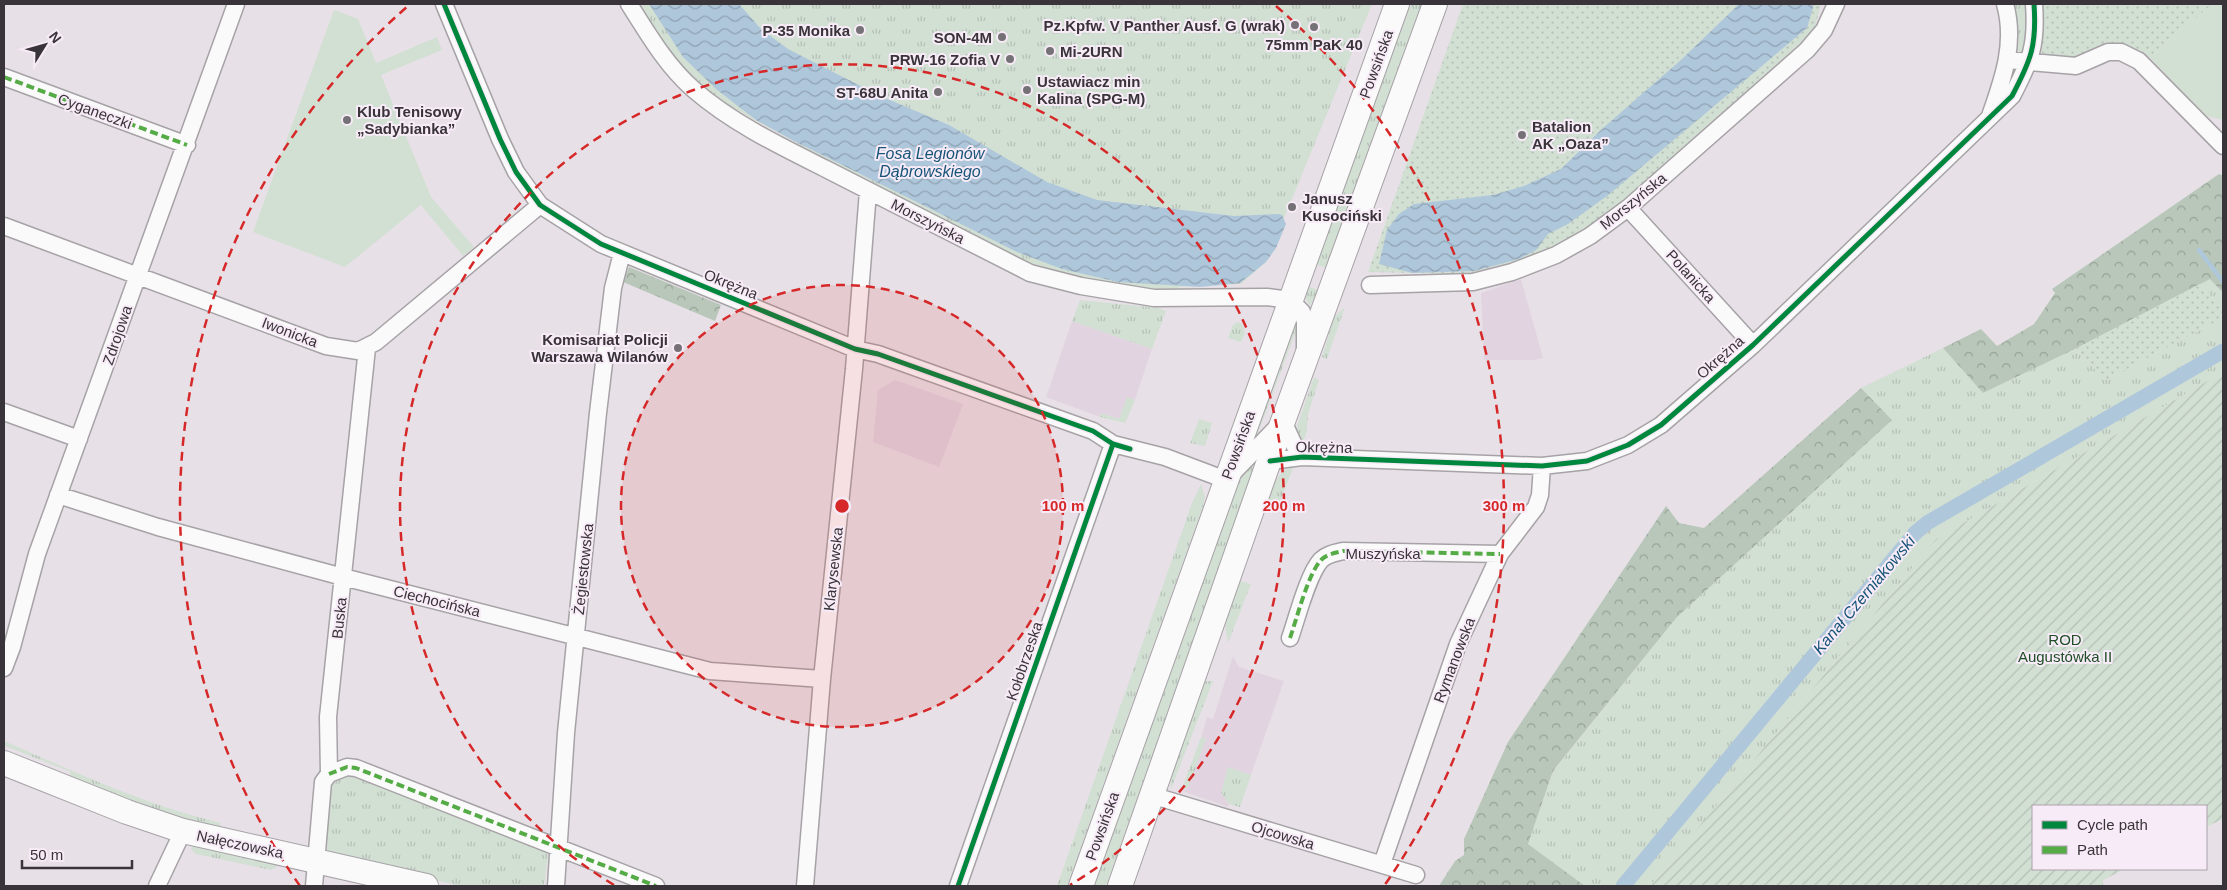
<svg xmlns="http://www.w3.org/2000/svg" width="2227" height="890" viewBox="0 0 2227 890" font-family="Arial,sans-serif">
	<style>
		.built { fill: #e1d4e0 }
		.grass { fill: url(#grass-tufts) }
		.forest { fill: url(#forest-crowns) }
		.park { fill: url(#park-dots) }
		.garden { fill: url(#garden-furrows) }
		.pitch { fill: #d2dfd3 }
		.water { fill: url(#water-waves) }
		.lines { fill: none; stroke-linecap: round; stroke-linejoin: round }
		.stream { stroke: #afc7db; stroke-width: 4.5 }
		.canal { stroke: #afc7db; stroke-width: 15 }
		.street-casing { stroke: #a6a2a6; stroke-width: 19 }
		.secondary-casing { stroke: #a6a2a6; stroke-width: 26 }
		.street { stroke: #fbfafb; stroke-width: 16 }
		.secondary { stroke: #fbfafb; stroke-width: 24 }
		.quiet { stroke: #55ac46; stroke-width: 4; stroke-dasharray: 8 4; stroke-linecap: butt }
		.cycleway-casing { stroke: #f7ebf7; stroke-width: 8 }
		.cycleway { stroke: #00873e; stroke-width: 5 }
		.ring { fill: none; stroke: #d62828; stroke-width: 2.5; stroke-dasharray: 9 6 }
		.poi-dot { fill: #767176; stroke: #f7ebf7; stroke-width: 2 }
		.labels { text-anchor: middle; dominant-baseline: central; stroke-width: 4; stroke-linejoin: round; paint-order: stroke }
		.poi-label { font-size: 15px; font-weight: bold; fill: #393439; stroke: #f7ebf7; text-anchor: end }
		.street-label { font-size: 15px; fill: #393439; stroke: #f7ebf7 }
		.park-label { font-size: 15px; fill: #1e4e26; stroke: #f7ebf7 }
		.water-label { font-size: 16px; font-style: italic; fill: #165478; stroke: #f7ebf7 }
		.centre { fill: #d62828; stroke: #f7ebf7; stroke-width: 2.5 }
		.ring-label { font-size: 15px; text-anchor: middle; font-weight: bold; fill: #d62828; stroke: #f7ebf7; stroke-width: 4; stroke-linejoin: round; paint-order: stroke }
	</style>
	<defs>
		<pattern id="grass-tufts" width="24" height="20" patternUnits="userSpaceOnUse" patternTransform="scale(1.25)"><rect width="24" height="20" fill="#d2dfd3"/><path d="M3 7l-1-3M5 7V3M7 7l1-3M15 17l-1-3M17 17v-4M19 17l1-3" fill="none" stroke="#b5c0b6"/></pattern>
		<pattern id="forest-crowns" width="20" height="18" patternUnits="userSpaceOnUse" patternTransform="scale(1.25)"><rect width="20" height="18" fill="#b8c7b9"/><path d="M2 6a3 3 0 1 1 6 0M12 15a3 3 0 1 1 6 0" fill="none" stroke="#97a297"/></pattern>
		<pattern id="park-dots" width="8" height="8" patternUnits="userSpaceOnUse" patternTransform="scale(1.25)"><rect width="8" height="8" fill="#d2dfd3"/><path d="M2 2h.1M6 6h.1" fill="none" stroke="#b5c0b6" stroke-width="1.8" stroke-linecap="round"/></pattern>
		<pattern id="garden-furrows" width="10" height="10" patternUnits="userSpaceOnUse" patternTransform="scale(1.25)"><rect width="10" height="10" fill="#d2dfd3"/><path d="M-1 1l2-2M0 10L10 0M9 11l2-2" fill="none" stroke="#b5c0b6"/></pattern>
		<pattern id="water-waves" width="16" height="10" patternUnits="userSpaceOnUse" patternTransform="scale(1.25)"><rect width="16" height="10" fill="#afc7db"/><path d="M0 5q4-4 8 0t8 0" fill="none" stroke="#8fa2b3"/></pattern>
	</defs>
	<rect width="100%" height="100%" fill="#e7e1e7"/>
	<path class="built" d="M1521,279L1543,358L1534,360H1484L1481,293Z
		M1072,321L1152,349L1135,400L1127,398L1119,420L1102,413L1100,417L1046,397Z
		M895,380L963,404L939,467L873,442L878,390Z
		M1233,656L1239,667L1284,681L1251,775L1228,767L1226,800L1229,804L1228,807L1182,791L1185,790L1206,739L1201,737L1207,717L1213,719Z"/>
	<path class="grass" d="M637,4H1372L1266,262L1241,284L1179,287L1178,293L1131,289L1028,266L856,176L713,97L692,78L672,54Z
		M1411,4H1424L1327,268L1315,264Z
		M2011,4H2028L2029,29L2023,53L2015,50Z
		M2210,278L2223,293V310L2200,284Z
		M1307,286L1318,290L1310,306L1304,295Z
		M1080,300L1158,308L1166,311L1152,349L1072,321Z
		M1345,307L1327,359L1322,357L1334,317Z
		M2223,318V372L1936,539L1650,886H1585L1528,844L1553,772L1676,618L1892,420L1861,388L1943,348L1983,393L2075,349L2106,380Z
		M1295,321L1299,323L1257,436L1255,435Z
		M1238,322L1243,325L1245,333L1241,342L1228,338L1233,325Z
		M1314,377L1319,380L1308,414L1307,430L1303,443L1299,437L1297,426Z
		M1127,397L1135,400L1125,423L1100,417L1101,413L1119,419Z
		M1199,419L1212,423L1205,446L1190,443Z
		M1258,457L1106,886H1095L1105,851L1241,473Z
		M1294,466L1277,509L1267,503C1273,487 1276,472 1294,466Z
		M1201,484L1205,497L1203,506L1067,886H1057L1192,503Z
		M1240,581L1251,584L1228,643L1225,624Z
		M1206,681H1213L1171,789L1170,778L1202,686Z
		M1201,737L1206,739L1189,786L1181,791Z
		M4,741C75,772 145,805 221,823L218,831L192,824L69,779L71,772L5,746L4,749Z
		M1228,767L1251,775L1240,807L1229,804L1221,793Z
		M350,774L544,848L548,856L544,886H460L332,855L325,847L328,789L341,776Z
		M194,844L279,862L278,866L271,870L196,854L191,849Z"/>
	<path class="forest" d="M2219,174L2223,176V293L2210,279L2075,349L1983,393L1943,348L1981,329L1997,346L2034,324L2055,293L2052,289Z
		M629,267L721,305L715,321L623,282Z
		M1861,388L1892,420L1676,618L1553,771L1528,844L1585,886H1439L1455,861L1464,855V839L1508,742L1666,506L1679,523L1704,528Z"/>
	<path class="park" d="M1463,4H1821L1814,31L1592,228L1549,253L1465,274L1368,272Z
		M2041,4H2213L2149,57L2138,53L2073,60L2044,55L2040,50Z
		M2200,284L2223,310V318L2106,380L2075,349Z"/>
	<path class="garden" d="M2223,372V819L2206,827V806H2033V869H2125L2103,880V886H1650L1936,539Z"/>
	<path class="pitch" d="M2213,4H2223V120L2206,116L2149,57Z
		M334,10L358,19L376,63L437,37L442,50L381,75L431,197L474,247L463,256L421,205L345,267L253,232Z"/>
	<path class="water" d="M649,4H739L761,29L788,49L878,95L949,125L1047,182L1097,200L1234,216L1278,214L1282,215L1286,224L1276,248L1266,262L1240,283L1200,287L1118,282L1062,269L1017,252L794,141L756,120L716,89L683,57Z
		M1739,4H1814L1807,28L1607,196L1568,224L1548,234L1536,250L1519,259L1474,271L1412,273L1379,264L1387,230L1399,214L1414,204L1493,195L1524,186L1561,169L1602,129L1682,59Z"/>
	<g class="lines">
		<path class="stream" d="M2199,250L2223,282"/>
		<path class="canal" d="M1623,886L1915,533L1927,523L2223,351"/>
		<defs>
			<path id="street" d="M444,4L500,139L516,172L540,205L601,244L855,349L878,354L1093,431L1113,444L1165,457L1226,480L1283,421L1295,447L1302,457
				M629,4C648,34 666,65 693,89C732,123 780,146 826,169C894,204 962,238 1030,273L1081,286L1154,298L1267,297L1290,300L1302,312L1305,322V348
				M2008,60L2076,66L2108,52H2121L2139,61L2223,146
				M4,77L187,145
				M1990,116C2003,79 2016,43 2005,4
				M1628,208L1753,345
				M4,226L326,346L358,351L376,342L540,205
				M1370,285L1473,282L1512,272L1556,255L1590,236L1628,208L1807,50L1824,30L1836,4
				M4,412L79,439
				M1270,461L1302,457L1542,466L1587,461L1628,445L1661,425L1753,345L2012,96C2031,60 2037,45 2034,4
				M58,495L158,527L343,577L710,671L822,679
				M1290,638C1297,618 1308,574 1321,560C1327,554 1335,553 1343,551L1500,554
				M4,668L12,647L37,554L236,4
				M329,774L347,767L356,768L656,886
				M1151,795L1416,875
				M1382,864L1458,644L1500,554L1536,507L1540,495L1542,466
				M157,886L183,831
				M314,886L323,782L329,774L328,717L367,348
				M556,886L566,733L598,413L613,288L622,253
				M805,886L822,679L854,369L868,191
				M958,886L1113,444"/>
			<path id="secondary" d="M4,763L127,812L183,831L426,886
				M1081,886L1397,4
				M1120,886L1283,421L1435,4"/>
		</defs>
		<use href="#street" class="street-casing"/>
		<use href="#secondary" class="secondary-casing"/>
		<use href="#street" class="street"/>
		<use href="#secondary" class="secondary"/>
		<path class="quiet" d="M4,77L187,145
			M1290,638C1297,618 1308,574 1321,560C1327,554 1335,553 1343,551L1500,554
			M329,774L347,767L356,768L656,886"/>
		<defs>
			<path id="cycleway" d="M444,4L500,139L516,172L540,205L601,244L855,349L878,354L1093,431L1113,444L1130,449
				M1270,461L1302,457L1542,466L1587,461L1628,445L1661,425L1753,345L2012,96C2031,60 2037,45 2034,4
				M958,886L1113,444"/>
		</defs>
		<use href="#cycleway" class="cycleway-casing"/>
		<use href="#cycleway" class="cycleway"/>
	</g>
	<circle cx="842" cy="506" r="221" fill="#d62828" fill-opacity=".12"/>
	<g class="ring">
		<circle cx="842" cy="506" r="221"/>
		<path d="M614 885A442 442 0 1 1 1070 885"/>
		<path d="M300 886A662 662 0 0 1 408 6M1276 6A662 662 0 0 1 1384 886"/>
	</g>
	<g class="poi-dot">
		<circle cx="1295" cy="25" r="5"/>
		<circle cx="1314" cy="27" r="5"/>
		<circle cx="860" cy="30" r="5"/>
		<circle cx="1002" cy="37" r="5"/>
		<circle cx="1050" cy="51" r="5"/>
		<circle cx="1010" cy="59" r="5"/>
		<circle cx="1027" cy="90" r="5"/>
		<circle cx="938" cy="92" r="5"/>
		<circle cx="347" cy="120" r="5"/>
		<circle cx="1522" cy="135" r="5"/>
		<circle cx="1292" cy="207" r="5"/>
		<circle cx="678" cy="348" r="5"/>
	</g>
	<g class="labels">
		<g class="poi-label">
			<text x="1285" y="25">Pz.Kpfw. V Panther Ausf. G (wrak)</text>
			<text x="850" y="30">P-35 Monika</text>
			<text x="992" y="37">SON-4M</text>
			<text x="1314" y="44" text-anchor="middle">75mm PaK 40</text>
			<text x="1060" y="51" text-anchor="start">Mi-2URN</text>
			<text x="1000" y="59">PRW-16 Zofia V</text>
			<text x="1037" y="81" text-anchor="start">Ustawiacz min<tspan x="1037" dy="17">Kalina (SPG-M)</tspan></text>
			<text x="928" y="92">ST-68U Anita</text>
			<text x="357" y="111" text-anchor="start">Klub Tenisowy<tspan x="357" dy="17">„Sadybianka”</tspan></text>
			<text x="1532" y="126" text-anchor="start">Batalion<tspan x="1532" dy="17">AK „Oaza”</tspan></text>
			<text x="1302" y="198" text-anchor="start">Janusz<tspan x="1302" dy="17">Kusociński</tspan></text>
			<text x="668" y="339">Komisariat Policji<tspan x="668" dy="17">Warszawa Wilanów</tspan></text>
		</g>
		<g class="street-label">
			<text transform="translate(1376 64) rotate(-70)">Powsińska</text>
			<text transform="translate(95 111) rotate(20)">Cyganeczki</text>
			<text transform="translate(1633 201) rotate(-39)">Morszyńska</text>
			<text transform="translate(928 221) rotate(27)">Morszyńska</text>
			<text transform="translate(1691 276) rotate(48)">Polanicka</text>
			<text transform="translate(731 284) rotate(22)">Okrężna</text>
			<text transform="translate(290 332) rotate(21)">Iwonicka</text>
			<text transform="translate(117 335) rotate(-71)">Zdrojowa</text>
			<text transform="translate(1720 357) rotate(-41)">Okrężna</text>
			<text transform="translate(1238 445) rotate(-70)">Powsińska</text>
			<text transform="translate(1324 447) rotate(1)">Okrężna</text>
			<text x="1383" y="553">Muszyńska</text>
			<text transform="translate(583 569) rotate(-84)">Żegiestowska</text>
			<text transform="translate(833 569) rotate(-84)">Klarysewska</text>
			<text transform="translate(437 601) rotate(14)">Ciechocińska</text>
			<text transform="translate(339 618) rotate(-84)">Buska</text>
			<text transform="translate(1454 660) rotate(-69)">Rymanowska</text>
			<text transform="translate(1024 661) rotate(-71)">Kołobrzeska</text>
			<text transform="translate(1102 826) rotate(-70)">Powsińska</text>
			<text transform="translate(1283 835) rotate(17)">Ojcowska</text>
			<text transform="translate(240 844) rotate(12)">Nałęczowska</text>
		</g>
		<g class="park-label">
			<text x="2065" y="639">ROD<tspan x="2065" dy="17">Augustówka II</tspan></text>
		</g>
		<g class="water-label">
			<text x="930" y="153">Fosa Legionów<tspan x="930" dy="18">Dąbrowskiego</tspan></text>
			<text transform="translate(1864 595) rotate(-50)">Kanał Czerniakowski</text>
		</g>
	</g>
	<circle cx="842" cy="506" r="8" class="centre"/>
	<g class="ring-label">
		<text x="1063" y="511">100 m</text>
		<text x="1284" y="511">200 m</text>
		<text x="1504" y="511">300 m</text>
	</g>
	<rect width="2227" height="890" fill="none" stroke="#393439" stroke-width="10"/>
	<rect x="2032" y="805" width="175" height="65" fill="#f7ebf7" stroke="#aba2ab"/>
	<rect x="2042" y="821" width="25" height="8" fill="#00873e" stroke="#aba2ab"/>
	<text x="2077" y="830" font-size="15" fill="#393439">Cycle path</text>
	<rect x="2042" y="846" width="25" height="8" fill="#55ac46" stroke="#aba2ab"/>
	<text x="2077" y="855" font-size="15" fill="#393439">Path</text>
	<g transform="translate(45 45) rotate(53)" stroke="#f7ebf7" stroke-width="4" paint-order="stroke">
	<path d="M0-4L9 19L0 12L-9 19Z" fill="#393439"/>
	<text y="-8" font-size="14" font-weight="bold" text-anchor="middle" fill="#393439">N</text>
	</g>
	<path d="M22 860v8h110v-8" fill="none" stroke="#393439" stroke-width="2.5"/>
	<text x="30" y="860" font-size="15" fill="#393439" stroke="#f7ebf7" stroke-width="4" paint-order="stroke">50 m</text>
</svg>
